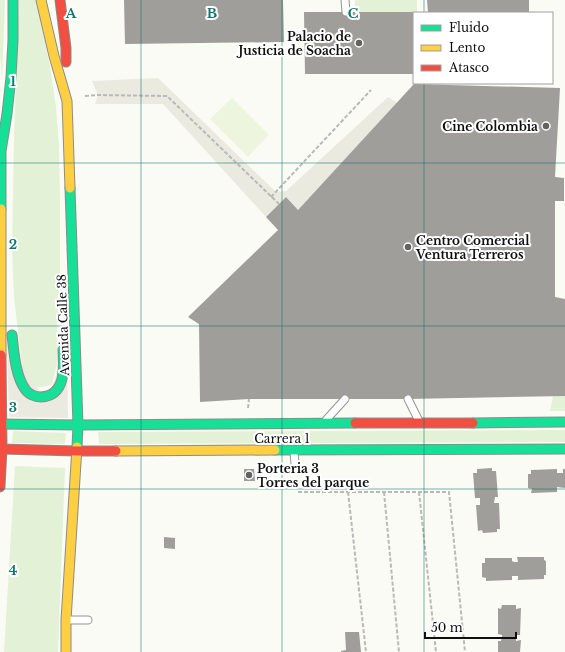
<svg xmlns="http://www.w3.org/2000/svg" width="565" height="652" viewBox="0 0 565 652" font-family="'Libre Baskerville',serif">
	<style>
		.green { fill: #e3f1d6 }
		.pitch { fill: #edf5df }
		.plaza { fill: #ebeae0 }
		.building { fill: #9f9e9a }
		.lines { fill: none; stroke-linecap: round; stroke-linejoin: round }
		.lane-casing { stroke: #959593; stroke-width: 9 }
		.fast-casing { stroke: #8c8c89; stroke-width: 11 }
		.slow-casing { stroke: #8c8c89; stroke-width: 11 }
		.jam-casing { stroke: #8c8c89; stroke-width: 11 }
		.path { stroke: #b9b9b8; stroke-width: 2; stroke-dasharray: 4 2; stroke-linecap: butt }
		.lane { stroke: #fefefe; stroke-width: 7 }
		.fast { stroke: #16e098; stroke-width: 9 }
		.slow { stroke: #ffcf43; stroke-width: 9 }
		.jam { stroke: #f24e42; stroke-width: 9 }
		.grid { fill: none; stroke: #0f766e; stroke-width: 1; stroke-opacity: 0.55 }
		.poi-dot { fill: #626260; stroke: #fff; stroke-width: 1.5 }
		.labels { text-anchor: middle; dominant-baseline: central; stroke-width: 4; stroke-linejoin: round; paint-order: stroke }
		.poi-label { font-size: 12px; font-weight: bold; fill: #0f0f0f; stroke: #fff; text-anchor: end }
		.street-label { font-size: 12px; fill: #0f0f0f; stroke: #fff }
		.grid-label { font-size: 13px; text-anchor: middle; font-weight: bold; fill: #0f766e; stroke: #fff; stroke-width: 4; stroke-linejoin: round; paint-order: stroke }
	</style>
	<rect width="100%" height="100%" fill="#fbfbf5"/>
	<path class="green" d="M0,0H5L2,79L0,55Z
		M19,0H36L50,66L56,107L59,147L60,199V273L57,324L58,359L52,385L33,388L22,366L14,297L12,249L14,136Z
		M355,0H417V12H355Z
		M553,396H565V411H550Z
		M565,430V442L99,444L98,432Z
		M13,431L66,433L65,444L12,443Z
		M15,466L65,468L58,652H4Z"/>
	<path class="pitch" d="M232,98L269,135L248,157L210,119Z"/>
	<path class="plaza" d="M158,78L276,192L286,191L388,97L398,103L298,210L286,197L266,217L163,104H95L98,95L92,81Z
		M67,343L68,418L9,417L7,344L47,402Z"/>
	<path class="building" d="M124,0H283L284,42L125,44Z
		M427,0H529V13H428Z
		M304,12H417V13H414V74H305Z
		M414,84L560,88L555,177L564,178V201H555V297L565,299V396L408,399H249L200,402L199,324L188,317L278,230L266,217L286,197L298,210Z
		M492,468V471H496L498,497H495L494,503H499L500,529H497V532L483,533L482,530L478,531L476,505H480V498H475L473,473H477V469Z
		M244,469H254L255,481H244Z
		M557,469V473H563V469H565V488L557,487V492L531,493L532,489L528,488V474H531V470Z
		M164,537L175,538V549L164,548Z
		M517,557H544V560L546,561V575H544V579L518,580V576H512V580L486,581V578L482,577V563H485V558H512V561L514,562H518Z
		M502,605H516V609L521,608L520,635H517L516,637V641L521,640L520,652H498V641H501L502,637V635L498,634V608L501,609Z
		M345,632H359L361,652H341V651L346,650Z"/>
	<g class="lines">
		<defs>
			<path id="lane" d="M345,0L346,12
				M408,399L419,421
				M326,420L345,399
				M294,452L295,464
				M69,620H88"/>
			<path id="fast" d="M70,188L78,425L77,447
				M1,209V151L7,114L11,77L13,40V0
				M12,335C14,351 15,375 25,389C28,394 35,397 41,397C66,396 64,368 63,350
				M473,423L565,422
				M0,424L78,425L355,423
				M275,450L565,449"/>
			<path id="slow" d="M41,0L54,56L67,101L70,188
				M1,209V355
				M116,451L275,450
				M66,652V620L77,447"/>
			<path id="jam" d="M60,0L66,48V62
				M355,423H473
				M0,449L77,451H116
				M0,487L2,449L1,355"/>
		</defs>
		<use href="#lane" class="lane-casing"/>
		<use href="#fast" class="fast-casing"/>
		<use href="#slow" class="slow-casing"/>
		<use href="#jam" class="jam-casing"/>
		<path class="path" d="M85,96L98,95L167,96L279,204
			M271,197L371,90
			M248,408L249,399
			M298,492H449L465,652
			M348,492L366,652
			M384,492L399,652
			M419,492L436,652"/>
		<use href="#lane" class="lane"/>
		<use href="#fast" class="fast"/>
		<use href="#slow" class="slow"/>
		<use href="#jam" class="jam"/>
	</g>
	<path class="grid" d="M141,0V652M282,0V652M424,0V13M424,83V652M0,163H565M0,326H565M0,489H565"/>
	<g class="poi-dot">
		<circle cx="359" cy="43" r="4"/>
		<circle cx="546" cy="126" r="4"/>
		<circle cx="408" cy="247" r="4"/>
		<circle cx="249" cy="475" r="4"/>
	</g>
	<g class="labels">
		<g class="poi-label">
			<text x="351" y="36">Palacio de<tspan x="351" dy="14">Justicia de Soacha</tspan></text>
			<text x="538" y="126">Cine Colombia</text>
			<text x="416" y="240" text-anchor="start">Centro Comercial<tspan x="416" dy="14">Ventura Terreros</tspan></text>
			<text x="257" y="468" text-anchor="start">Porteria 3<tspan x="257" dy="14">Torres del parque</tspan></text>
		</g>
		<g class="street-label">
			<text transform="translate(63 325) rotate(-92)">Avenida Calle 38</text>
			<text x="282" y="438">Carrera 1</text>
		</g>
	</g>
	<g class="grid-label">
		<text x="71" y="18">A</text>
		<text x="212" y="18">B</text>
		<text x="353" y="18">C</text>
		<text x="13" y="86">1</text>
		<text x="13" y="249">2</text>
		<text x="13" y="412">3</text>
		<text x="13" y="575">4</text>
	</g>
	<rect x="413" y="12" width="140" height="72" fill="#ffffff" stroke="#9f9f9f"/>
	<rect x="421" y="25" width="20" height="6" fill="#16e098" stroke="#9f9f9f"/>
	<text x="449" y="32" font-size="12" fill="#0f0f0f">Fluido</text>
	<rect x="421" y="45" width="20" height="6" fill="#ffcf43" stroke="#9f9f9f"/>
	<text x="449" y="52" font-size="12" fill="#0f0f0f">Lento</text>
	<rect x="421" y="65" width="20" height="6" fill="#f24e42" stroke="#9f9f9f"/>
	<text x="449" y="72" font-size="12" fill="#0f0f0f">Atasco</text>
	<path d="M425 632v6h91v-6" fill="none" stroke="#0f0f0f" stroke-width="2"/>
	<text x="431" y="632" font-size="12" fill="#0f0f0f" stroke="#ffffff" stroke-width="3" paint-order="stroke">50 m</text>
</svg>
